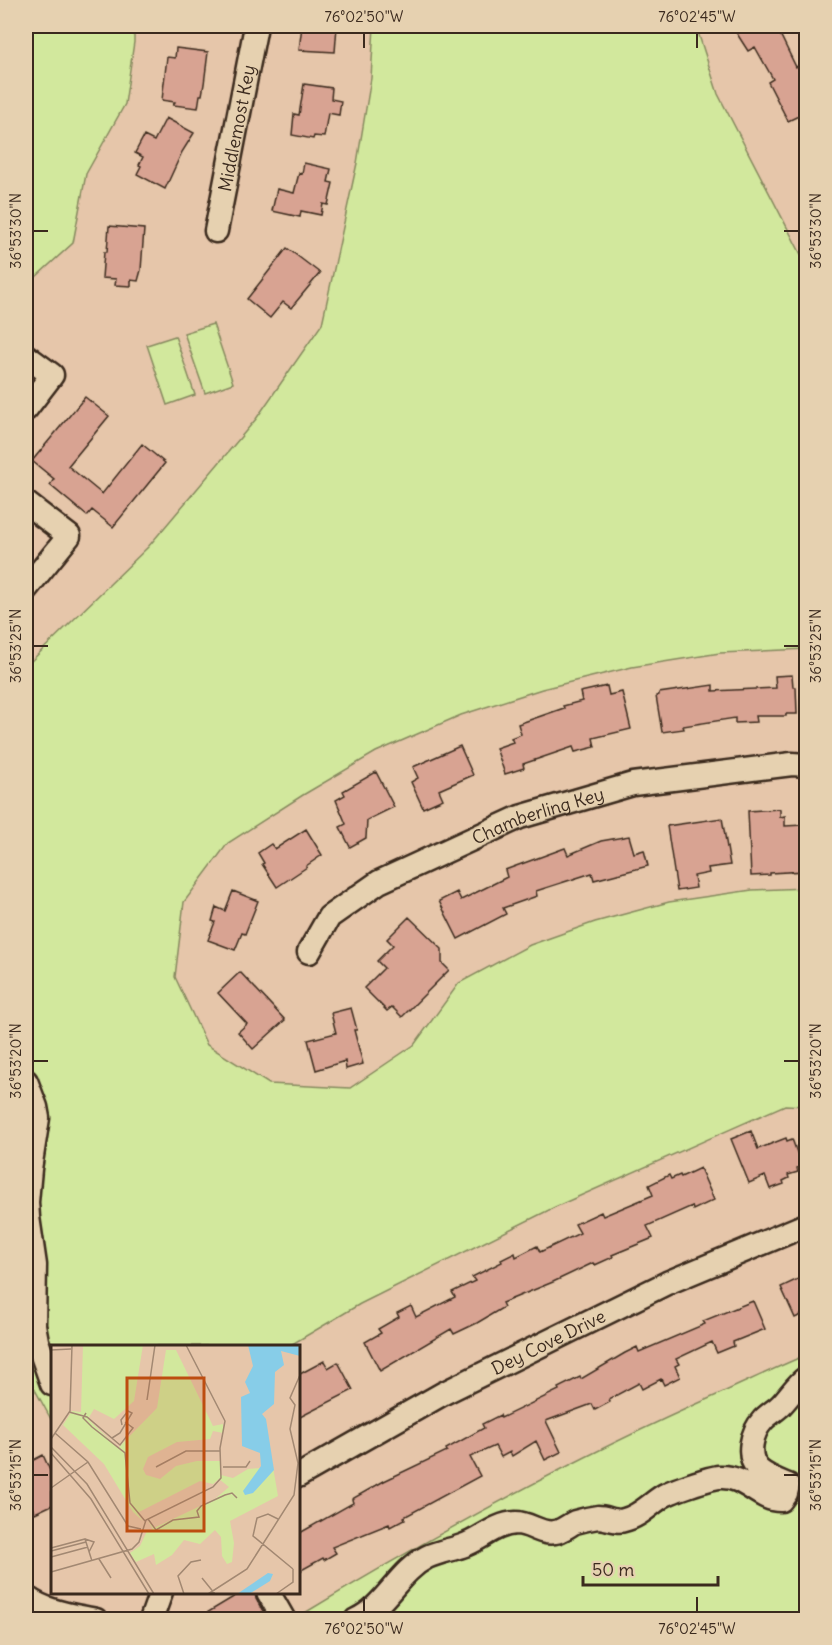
<svg xmlns="http://www.w3.org/2000/svg" width="832" height="1645" viewBox="0 0 832 1645" font-family="Delius,sans-serif">
	<style>
		.green { fill: #d2e89d; stroke: #86895e; stroke-width: 1.5 }
		.building { fill: #d8a392; stroke: #3b2a1e; stroke-width: 1.5 }
		.lines { fill: none; stroke-linecap: round; stroke-linejoin: round }
		.minor-casing { stroke: #3b2a1e; stroke-width: 27 }
		.minor { stroke: #e6d1b0; stroke-width: 22 }
		.ticks { fill: none; stroke: #3b2a1e; stroke-width: 2 }
		.labels { text-anchor: middle; dominant-baseline: central; stroke-width: 6; stroke-linejoin: round; paint-order: stroke }
		.street-label { font-size: 18px; fill: #3b2a1e; stroke: #e6d1b0 }
		.inset-road { fill: none; stroke: #a28872; stroke-width: 1.5 }
		.view { fill: #bd4d10; fill-opacity: 0.15; stroke: #bd4d10; stroke-width: 3 }
		.inset-edge { fill: none; stroke: #3b2a1e; stroke-width: 3 }
		.neatline { fill: none; stroke: #3b2a1e; stroke-width: 2 }
		.ticks-label { font-size: 15px; text-anchor: middle; fill: #3b2a1e }
	</style>
	<rect width="100%" height="100%" fill="#e6c6aa"/>
	<filter id="ink" filterUnits="userSpaceOnUse"><feTurbulence type="fractalNoise" baseFrequency=".0167" numOctaves="2"/><feDisplacementMap in="SourceGraphic" scale="12" xChannelSelector="R" yChannelSelector="G"/><feConvolveMatrix kernelMatrix="1 2 1 2 8 2 1 2 1" color-interpolation-filters="sRGB"/></filter>
	<g filter="url(#ink)">
		<path class="green" d="M26,26H134V42L125,104L86,174L73,243L26,286Z
			M374,26H696L718,94L806,264V649L720,653L632,667L542,689L461,715L376,752L303,795L228,843L184,902L175,977L207,1045L269,1084L350,1088L414,1045L459,983L530,945L595,922L669,902L752,890L806,888V1106L785,1105L555,1207L360,1304L289,1346H52V1421L26,1373V666L148,547L256,419L322,324L357,163L371,78Z
			M213,324L233,383L205,393L184,333Z
			M175,336L195,395L167,405L147,345Z
			M806,1355V1619L293,1620C431,1536 572,1459 719,1394C748,1381 777,1367 806,1355Z"/>
		<path class="building" d="M302,26H337L335,52L299,50Z
			M732,26H776L796,67L807,62V112L788,121L768,82L773,79L755,47L748,51Z
			M176,48L208,52L204,84L202,95H200L198,108L173,105L175,102L162,100L167,57L175,58Z
			M304,84L332,88L331,99L341,101L339,115L328,113L324,137L314,136L313,139L292,135L294,114L299,115Z
			M166,118L194,133L182,152L165,189L137,174L141,166L139,165L143,157L135,153L144,136L154,141Z
			M304,163L331,169L328,182L333,183L328,205L323,204L321,215L301,211L300,217L272,211L277,189L294,193L299,173L302,174Z
			M109,226L144,229L141,270L138,281L131,280V286L115,285L116,279L102,278L104,252H107Z
			M287,248L320,273L291,308L283,302L270,318L247,299Z
			M85,397L109,416L68,466L102,494L142,444L165,463L113,527L92,510L87,516L50,485L54,479L32,461Z
			M792,675L793,687H796L797,714H786V716H756L757,722L735,723V718L683,726L684,729L662,732L656,696L659,695V693L713,685V691L776,688L775,676Z
			M607,686L609,695L622,692L631,729L593,738L595,747L575,752L573,747L523,764L524,768L505,774L496,748L513,742L511,738L521,734L518,724L564,708L563,706L582,701L580,692Z
			M460,746L473,775L439,790L443,799L423,808L411,782L418,778L413,767Z
			M376,772L394,807L367,820L366,838L350,847L340,827L346,824L336,800L345,795L343,791Z
			M780,809V817L785,816V826L803,825L805,871L770,873V875L751,876L748,811Z
			M722,818L730,865L708,868L709,873L694,876L696,888L677,891L667,826Z
			M306,829L322,855L306,866L307,867L277,887L262,864L264,863L258,853L271,844L275,849Z
			M629,836L634,853L644,850L648,866L594,880L592,873L536,891L537,896L503,908L506,914L458,939L439,901L457,892L461,900L507,877L505,870L565,848L568,855L601,841Z
			M233,891L258,901L245,934L242,933L235,950L208,940L215,922L212,921L216,907L225,911Z
			M409,917L442,949V963L449,970L402,1017L392,1007L387,1011L364,988L384,968L377,961L393,945L387,939Z
			M240,972L285,1020L253,1049L238,1032L247,1024L218,993Z
			M351,1008L357,1030H354L363,1064L346,1069L345,1061L316,1070L308,1040L336,1033L331,1013Z
			M751,1131L758,1149L786,1138L787,1141L792,1139L802,1166L797,1168L798,1172L788,1175L789,1178L783,1181L784,1184L770,1189L765,1176L749,1183L731,1139Z
			M700,1168L714,1200L693,1210L692,1206L647,1226L653,1238L612,1255L613,1257L595,1265L593,1263L553,1282L502,1303L504,1307L477,1323L454,1334L451,1329L380,1371L365,1342L381,1333L378,1329L399,1317L397,1313L411,1306L416,1317L455,1297L452,1292L475,1281L472,1277L502,1262L501,1260L515,1253L516,1257L537,1246L540,1252L580,1233L575,1224L601,1212L603,1216L653,1195L649,1185L669,1175L671,1179L680,1175L681,1177Z
			M800,1278L801,1281L807,1278V1312L795,1318L781,1287Z
			M753,1301L765,1329L733,1342L734,1346L717,1353L712,1342L676,1359L679,1364L675,1366L680,1377L664,1385L661,1379L642,1389L639,1383L609,1399L610,1402L595,1410L592,1404L546,1421L561,1452L545,1460L536,1441L512,1456L510,1452L501,1457L495,1446L470,1457L480,1476L404,1517L405,1519L390,1527L389,1524L332,1547L336,1553L324,1560L323,1558L298,1572V1534L353,1503L352,1499L384,1481L447,1451L446,1449L484,1428L482,1424L500,1415L501,1418L559,1390L558,1388L580,1377L581,1379L625,1353L637,1347L639,1352L705,1324L703,1321Z
			M324,1361L328,1368L338,1362L353,1390L298,1418V1375Z
			M43,1455L52,1475V1505L35,1513L30,1503L26,1505V1464Z
			M240,1593H255L256,1599L268,1620H195Z"/>
		<g class="lines">
			<defs>
				<g id="minor">
					<path id="s1" d="M216,231L256,26"/>
					<path d="M26,356L52,375L26,409"/>
					<path d="M26,503L69,536L26,589"/>
					<path id="s2" d="M309,952L329,917L379,882L520,817L633,784L792,764L806,765"/>
					<path d="M26,1081L36,1107L38,1118L30,1169L27,1202L28,1217L35,1265L34,1325L37,1341L52,1384"/>
					<path id="s3" d="M298,1476L444,1393L667,1283L806,1225"/>
					<path d="M268,1592L284,1620"/>
					<path d="M26,1597C46,1612 72,1615 96,1620"/>
					<path d="M151,1620L161,1592"/>
					<path d="M356,1620C386,1606 398,1572 427,1557C438,1552 450,1550 462,1546C481,1540 494,1524 516,1523C530,1523 541,1535 555,1532C562,1531 569,1525 575,1522C582,1520 591,1518 598,1517C607,1517 616,1523 624,1520C639,1517 650,1504 663,1496C671,1491 709,1478 719,1477C745,1475 759,1501 781,1500L786,1493L788,1485C778,1481 767,1477 759,1470C745,1456 752,1432 763,1420C769,1414 776,1410 781,1405C790,1396 796,1385 806,1378"/>
				</g>
			</defs>
			<use href="#minor" class="minor-casing"/>
			<use href="#minor" class="minor"/>
		</g>
	</g>
	<path class="ticks" d="M364,33V48M697,33V48M33,231H48M784,231H799M33,646H48M784,646H799M33,1061H48M784,1061H799M33,1475H48M784,1475H799M364,1597V1612M697,1597V1612"/>
	<g class="labels">
		<g class="street-label">
			<text stroke="none"><textPath href="#s1" startOffset="105">Middlemost Key</textPath></text>
			<text stroke="none"><textPath href="#s2" startOffset="274">Chamberling Key</textPath></text>
			<text stroke="none"><textPath href="#s3" startOffset="284">Dey Cove Drive</textPath></text>
		</g>
	</g>
	<g transform="translate(51 1345)">
		<rect width="249" height="249" fill="#e6c6aa"/>
		<path d="M32,0H92L83,56L63,74L43,64L37,74L67,103L106,63L115,5H125L162,81L172,79V88L162,86L159,94L126,97L97,112L92,124L95,130L109,134L125,121L146,116H170V130L182,133L197,124L222,122L227,151L179,176L183,198L181,217L176,219L171,211L170,192L164,185L149,199L133,195L121,210L105,220L103,209L85,217L79,208L89,201L96,186L102,184L97,176L103,183L164,154L178,142L168,134L162,139L149,136L86,168L92,176L82,167L53,119L12,80L21,66L30,67Z" fill="#d2e89d"/>
		<path d="M197,0H249V11L230,6L233,20L224,27L223,59L211,69L215,74L223,125L202,148L194,150L192,146L210,121L209,108L191,101L190,52L199,48L194,37L202,21ZM217,228L222,229L219,236L198,249H186Z" fill="#87cde8"/>
		<path class="inset-road" d="M0,5L20,4M96,55L104,0M18,67L36,72L69,100L82,83L74,77M35,68L32,73L41,82L74,108L79,158L94,176M4,88L37,117L77,181L90,184M61,93L69,88L81,68L77,66L70,75L71,80M0,94L19,66L21,0M0,102L36,139L103,249M0,108L40,154L98,249M105,122L135,106H169M172,122H195L199,116M0,143L37,117M97,174L105,185L122,175L148,172L146,166L150,161L174,150L181,148L186,153M227,174L217,169L206,173L202,191L242,224M34,194L43,197L38,207M0,203L34,194L41,216M0,206L35,197M0,212L37,202M48,214L60,233M0,227L81,204L88,197L95,175L162,142L170,133L169,103L174,76L135,0M151,233L164,249M133,249L127,231L140,217L150,215M157,249L196,224L243,150L247,118L239,84L244,60L239,53L249,30M225,249L242,237V224"/>
		<path class="view" d="M76,33H153V186H76Z"/>
		<rect width="249" height="249" class="inset-edge"/>
	</g>
	<rect width="832" height="1645" fill="none" stroke="#e6d1b0" stroke-width="66"/>
	<path d="M583 1576v9h135v-9" fill="none" stroke="#3b2a1e" stroke-width="3"/>
	<text x="592" y="1576" font-size="18" fill="#3b2a1e" stroke="#e6d1b0" stroke-width="4.5" paint-order="stroke">50 m</text>
	<rect x="33" y="33" width="766" height="1579" class="neatline"/>
	<g class="ticks-label">
		<text x="364" y="22">76°02'50"W</text>
		<text x="697" y="22">76°02'45"W</text>
		<text transform="translate(16 231) rotate(-90)" y="5">36°53'30"N</text>
		<text transform="translate(816 231) rotate(-90)" y="5">36°53'30"N</text>
		<text transform="translate(16 646) rotate(-90)" y="5">36°53'25"N</text>
		<text transform="translate(816 646) rotate(-90)" y="5">36°53'25"N</text>
		<text transform="translate(16 1061) rotate(-90)" y="5">36°53'20"N</text>
		<text transform="translate(816 1061) rotate(-90)" y="5">36°53'20"N</text>
		<text transform="translate(16 1475) rotate(-90)" y="5">36°53'15"N</text>
		<text transform="translate(816 1475) rotate(-90)" y="5">36°53'15"N</text>
		<text x="364" y="1634">76°02'50"W</text>
		<text x="697" y="1634">76°02'45"W</text>
	</g>
</svg>
